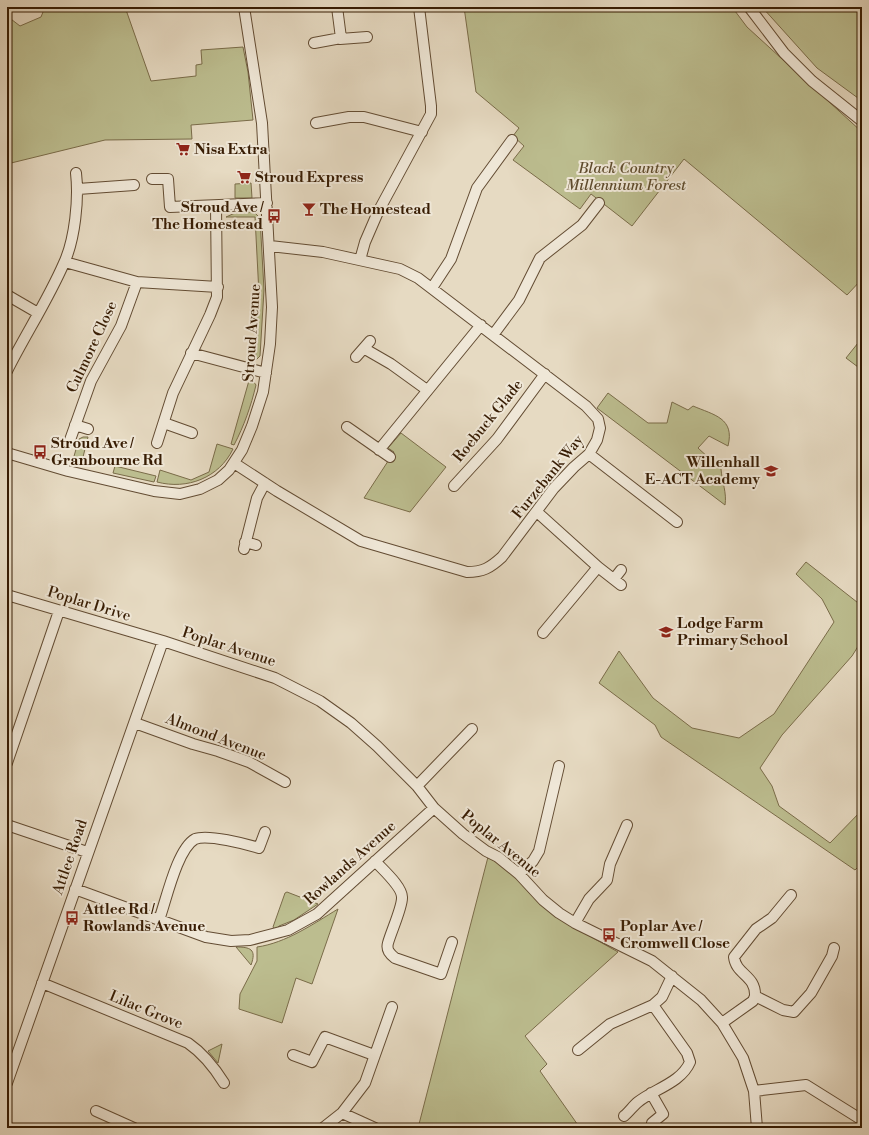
<svg xmlns="http://www.w3.org/2000/svg" width="869" height="1135" viewBox="0 0 869 1135" font-family="'Libre Bodoni',serif">
	<style>
		.green { fill: #bcbd8f; stroke: #7a6c49 }
		.lines { fill: none; stroke-linecap: round; stroke-linejoin: round }
		.minor-casing { stroke: #634c33; stroke-width: 12 }
		.minor { stroke: #efe7d7; stroke-width: 10 }
		.labels { text-anchor: middle; dominant-baseline: central; stroke-width: 4; stroke-linejoin: round; paint-order: stroke }
		.poi-label { font-size: 15px; font-weight: bold; fill: #371c03; stroke: #efe7d7; text-anchor: start }
		.park-label { font-size: 15px; font-style: italic; fill: #5f4c2d; stroke: #efe7d7 }
		.street-label { font-size: 15px; fill: #371c03; stroke: #efe7d7 }
	</style>
	<rect width="100%" height="100%" fill="#e6dac2"/>
	<filter id="stains"><feTurbulence type="fractalNoise" baseFrequency=".005" numOctaves="4"/><feColorMatrix values="0 0 0 0 .2 0 0 0 0 .09 0 0 0 0 .02 0 0 0 .5 -.17"/></filter>
	<radialGradient id="worn" r=".72"><stop offset=".6" stop-color="#630" stop-opacity="0"/><stop offset="1" stop-color="#630" stop-opacity=".3"/></radialGradient>
	<path class="green" d="M45,7H125L151,81L196,76V65L202,64L201,50L243,47L248,72L253,120L191,125L192,139L105,140L7,164V16L20,26L41,17Z
		M464,7H732L747,27L862,132V279L847,295L684,159L632,226L591,194L580,209L513,160L524,146L513,136L519,128L476,92Z
		M762,7H862V101L817,68Z
		M251,183L252,198H235V184Z
		M249,212L255,213L260,218L264,290L260,356L255,361L258,326L250,323L259,294L255,217H226L235,213Z
		M862,338V370L846,358Z
		M250,377L256,385C251,406 244,426 234,445L231,444Z
		M608,393L648,423H667L672,402L688,410L693,406C714,415 735,418 728,446L709,436L698,448L721,469C722,482 727,493 725,505L597,408Z
		M401,433L446,467L410,512L364,498L394,452L388,448Z
		M83,437H88L81,465L72,463L79,439Z
		M217,444L233,449C219,478 187,490 157,482L160,470L191,480L209,472Z
		M115,466L156,476L154,482L113,473Z
		M806,562L862,606V640L852,656L782,735L760,768L772,786L779,806L830,843L862,810V863L855,870L661,737L655,725L599,683L619,651L653,698L692,728L739,738L774,714L834,622L822,599L796,574Z
		M488,857L500,864L579,930L618,952L525,1036L547,1064L540,1071L580,1128H418Z
		M287,892L318,904L294,920L279,926L275,930L273,927L285,893Z
		M338,909L312,984L296,978L282,1023L239,1009L240,994L257,961V947C286,943 313,924 338,909Z
		M236,947C250,947 257,949 251,965Z
		M222,1044L218,1063L208,1051Z"/>
	<g class="lines">
		<defs>
			<path id="minor" d="M749,7L784,53L812,81L862,121
				M340,39L367,37
				M314,43L341,38L337,7
				M316,123L349,117H364L422,132
				M152,179H168L170,207L267,203
				M78,189L134,185
				M360,260L365,242L378,212L431,114V106L419,7
				M65,262L137,282L218,287
				M432,288L451,259L477,188L512,140
				M7,295L38,313
				M493,335L519,300L540,258L582,225L599,203
				M365,349L391,364L427,390
				M191,353L266,373
				M356,357L370,341
				M7,371C25,335 48,300 64,263C75,239 79,199 76,173
				M164,423L192,433
				M75,425L88,429
				M347,427L390,457
				M70,440L91,381L121,326L137,282
				M157,443L173,393L210,315L217,297L216,206
				M379,450L481,325
				M7,453L68,471L154,491L180,494L200,489L218,480L229,470L242,450L252,426L263,392L270,344L272,307L262,123L244,7
				M589,454L677,522
				M234,463L277,491L361,541L467,572C483,572 490,568 502,557L554,488L574,467L589,454L597,440L600,428L598,419L586,406L418,278L400,269L323,252L270,246
				M454,486L497,439L545,374
				M537,512L598,567L543,633
				M245,542L256,545
				M244,549L257,498L265,483
				M598,567L621,585
				M614,579L621,570
				M7,595L163,641L275,678L320,701L351,723L377,746L417,786L434,808L463,834L486,851L498,857L519,874L543,900L559,913L575,923L652,961L701,1000L722,1023L743,1058L754,1091L757,1128
				M135,723L193,744L218,751L249,762L285,782
				M7,763L59,611
				M417,786L472,729
				M7,825L87,852
				M375,861C382,869 403,887 402,898C402,908 391,932 388,943C386,950 390,954 395,958L441,974L452,942
				M519,874L533,861L539,851L559,766
				M75,889L206,937L231,941L250,940L288,930L317,914L434,808
				M791,895L772,918L756,929L734,957C736,975 756,975 755,996L783,1010L794,1012L811,993L832,956L834,948
				M159,920C166,901 177,849 195,839C208,834 246,844 259,848L265,832
				M575,923L589,899L607,880L610,864L627,825
				M42,983L188,1043C204,1054 214,1067 224,1083
				M653,1005L662,997L672,976
				M722,1023L753,1001L755,996
				M578,1050L610,1024L653,1005L687,1053L690,1062C681,1083 654,1089 638,1102C633,1106 629,1112 624,1116
				M293,1055L312,1062L325,1037L374,1055
				M7,1083L163,641
				M754,1091L806,1085L862,1120
				M651,1093L663,1114L652,1123
				M96,1111L134,1128
				M342,1113L375,1128
				M323,1128L342,1113L365,1083L392,1007"/>
		</defs>
		<use href="#minor" class="minor-casing"/>
		<use href="#minor" class="minor"/>
	</g>
	<defs>
		<symbol id="supermarket-bare" viewBox="-9 -9 18 18"><path d="M-6-5.5h2.5l.6 2H6L4.5 2H-2.5L-4.4-4H-6ZM-1.5 3.2a1.3 1.3 0 1 0 .1 0ZM3 3.2a1.3 1.3 0 1 0 .1 0Z" fill="#8f2418" stroke="#efe7d7" stroke-width="2.5" paint-order="stroke"/></symbol>
		<symbol id="bar-bare" viewBox="-9 -9 18 18"><path d="M-6-5H6L.8 .8V4.5H3.5V6h-7V4.5H-.8V.8Z" fill="#8f2418" stroke="#efe7d7" stroke-width="2.5" paint-order="stroke"/></symbol>
		<symbol id="bus-bare" viewBox="-9 -9 18 18"><path d="M-5-6H5V4H4V6H2V4H-2V6H-4V4H-5ZM-3.5-4V0h7V-4ZM-3.5 1.2v1.5H-2V1.2ZM2 1.2v1.5H3.5V1.2Z" fill="#8f2418" stroke="#efe7d7" stroke-width="2.5" paint-order="stroke"/></symbol>
		<symbol id="school-bare" viewBox="-9 -9 18 18"><path d="M0-5L7-2L0 1L-7-2ZM-4 1L0 2.5L4 1V4Q0 6-4 4Z" fill="#8f2418" stroke="#efe7d7" stroke-width="2.5" paint-order="stroke"/></symbol>
	</defs>
	<g fill-rule="evenodd">
		<use href="#supermarket-bare" x="173" y="139" width="20" height="20"/>
		<use href="#supermarket-bare" x="234" y="167" width="20" height="20"/>
		<use href="#bar-bare" x="299" y="199" width="20" height="20"/>
		<use href="#bus-bare" x="264" y="206" width="20" height="20"/>
		<use href="#bus-bare" x="30" y="442" width="20" height="20"/>
		<use href="#school-bare" x="761" y="461" width="20" height="20"/>
		<use href="#school-bare" x="656" y="622" width="20" height="20"/>
		<use href="#bus-bare" x="62" y="908" width="20" height="20"/>
		<use href="#bus-bare" x="599" y="925" width="20" height="20"/>
	</g>
	<g class="labels">
		<g class="poi-label">
			<text x="194" y="149">Nisa Extra</text>
			<text x="255" y="177">Stroud Express</text>
			<text x="263" y="207" text-anchor="end">Stroud Ave /<tspan x="263" dy="17">The Homestead</tspan></text>
			<text x="320" y="209">The Homestead</text>
			<text x="51" y="443">Stroud Ave /<tspan x="51" dy="17">Granbourne Rd</tspan></text>
			<text x="760" y="462" text-anchor="end">Willenhall<tspan x="760" dy="17">E-ACT Academy</tspan></text>
			<text x="677" y="623">Lodge Farm<tspan x="677" dy="17">Primary School</tspan></text>
			<text x="83" y="909">Attlee Rd /<tspan x="83" dy="17">Rowlands Avenue</tspan></text>
			<text x="620" y="926">Poplar Ave /<tspan x="620" dy="17">Cromwell Close</tspan></text>
		</g>
		<g class="park-label">
			<text x="626" y="168">Black Country<tspan x="626" dy="17">Millennium Forest</tspan></text>
		</g>
		<g class="street-label">
			<text transform="translate(252 333) rotate(-86)">Stroud Avenue</text>
			<text transform="translate(92 347) rotate(-65)">Culmore Close</text>
			<text transform="translate(488 421) rotate(-51)">Roebuck Glade</text>
			<text transform="translate(548 477) rotate(-51)">Furzebank Way</text>
			<text transform="translate(89 604) rotate(17)">Poplar Drive</text>
			<text transform="translate(229 647) rotate(18)">Poplar Avenue</text>
			<text transform="translate(216 737) rotate(21)">Almond Avenue</text>
			<text transform="translate(501 844) rotate(39)">Poplar Avenue</text>
			<text transform="translate(70 857) rotate(-71)">Attlee Road</text>
			<text transform="translate(350 863) rotate(-42)">Rowlands Avenue</text>
			<text transform="translate(146 1010) rotate(22)">Lilac Grove</text>
		</g>
	</g>
	<rect width="869" height="1135" fill="none" stroke="#e6dac2" stroke-width="24"/>
	<rect x="8" y="8" width="853" height="1119" fill="none" stroke="#371c03" stroke-width="2"/>
	<rect x="12" y="12" width="845" height="1111" fill="none" stroke="#371c03"/>
	<rect width="100%" height="100%" filter="url(#stains)"/>
	<rect width="100%" height="100%" fill="url(#worn)"/>
</svg>
